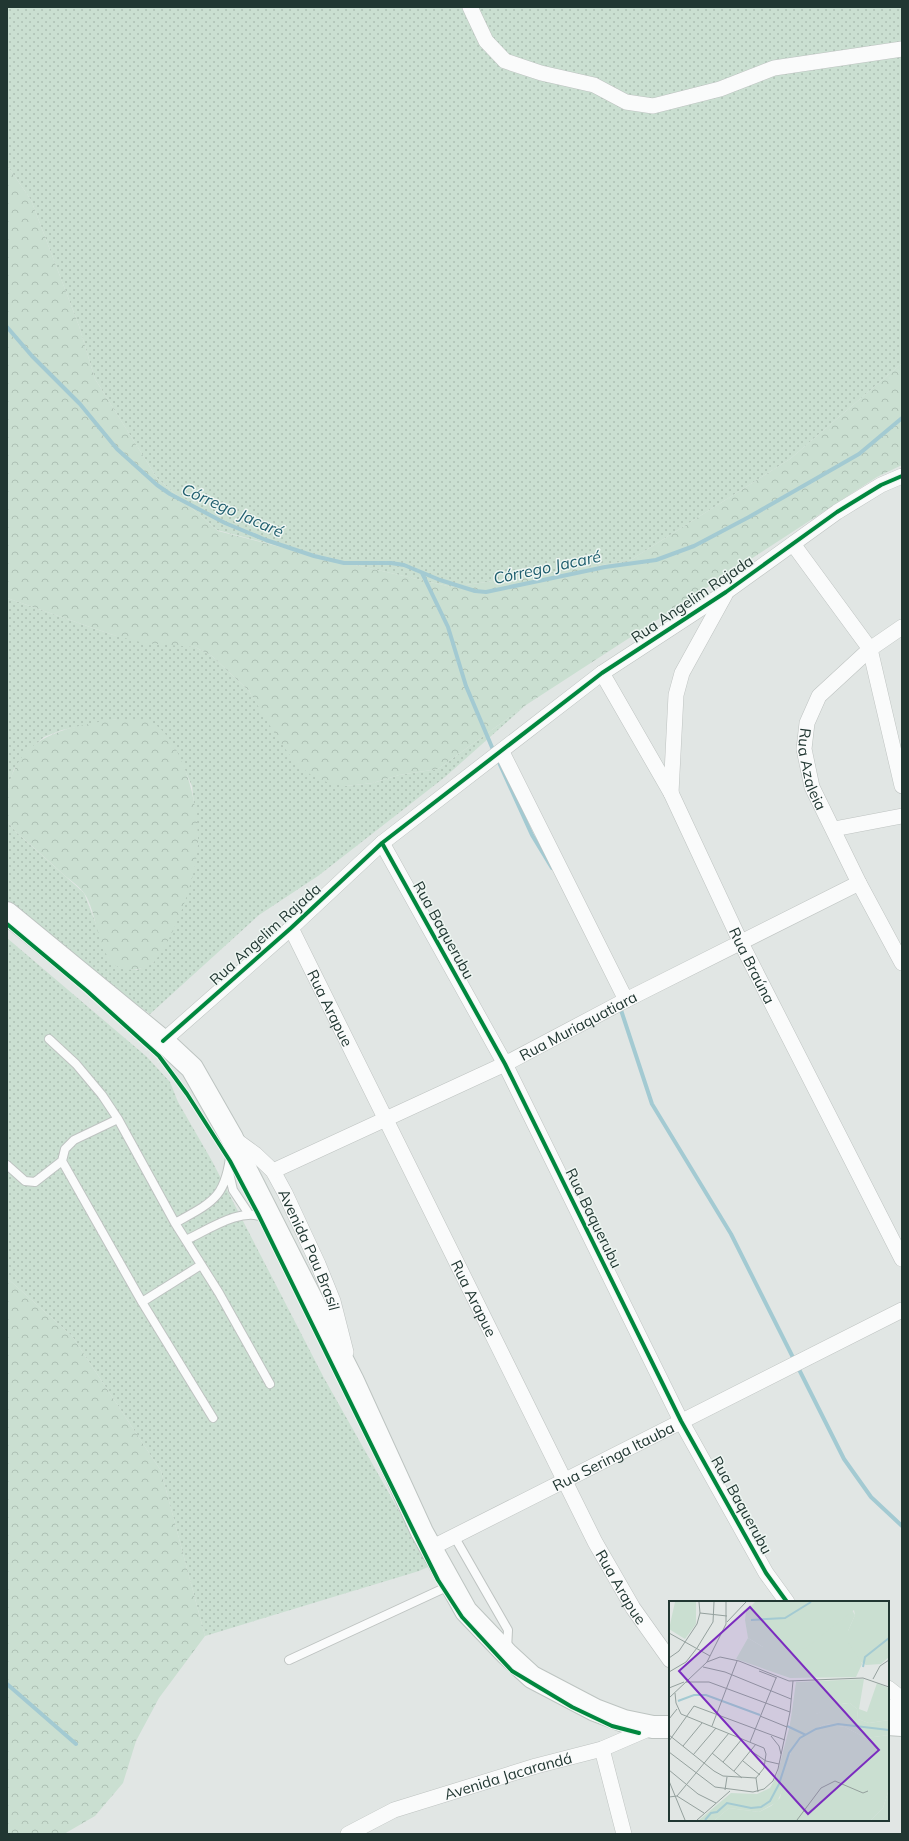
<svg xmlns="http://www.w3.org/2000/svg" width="909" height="1841" viewBox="0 0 909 1841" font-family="Mulish,sans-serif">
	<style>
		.grass { fill: url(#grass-dots) }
		.forest { fill: url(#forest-crowns) }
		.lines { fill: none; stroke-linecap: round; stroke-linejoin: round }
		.stream { stroke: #a3cad2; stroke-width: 4 }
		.lane-casing { stroke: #bec3c1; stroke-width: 10 }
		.street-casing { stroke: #bec3c1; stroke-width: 16 }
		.secondary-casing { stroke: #bdc4c1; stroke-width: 24 }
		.lane { stroke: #fafbfb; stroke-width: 8 }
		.street { stroke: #fafbfb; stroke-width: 15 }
		.secondary { stroke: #fafbfb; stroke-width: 22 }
		.cycleway-casing { stroke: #eef6f2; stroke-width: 6 }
		.cycleway { stroke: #00873e; stroke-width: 4 }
		.labels { text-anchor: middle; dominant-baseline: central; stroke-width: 3; stroke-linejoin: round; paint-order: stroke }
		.street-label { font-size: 15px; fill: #213732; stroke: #eef6f2 }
		.water-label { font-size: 16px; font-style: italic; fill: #1f5e6e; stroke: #eef6f2 }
		.inset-river { fill: none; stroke: #a3cad2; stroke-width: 2 }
		.inset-road { fill: none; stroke: #94a09d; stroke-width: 1 }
		.view { fill: #7b2cbf; fill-opacity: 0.15; stroke: #7b2cbf; stroke-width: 2 }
		.inset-edge { fill: none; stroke: #213732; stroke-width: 2 }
	</style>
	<defs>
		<pattern id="grass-dots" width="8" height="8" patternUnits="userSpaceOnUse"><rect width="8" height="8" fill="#cadfd1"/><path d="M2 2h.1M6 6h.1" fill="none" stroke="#adc0b4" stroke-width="1.8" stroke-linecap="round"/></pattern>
		<pattern id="forest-crowns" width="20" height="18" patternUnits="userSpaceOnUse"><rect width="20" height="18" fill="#cadfd1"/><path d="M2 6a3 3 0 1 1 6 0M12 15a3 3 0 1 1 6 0" fill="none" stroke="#adc0b4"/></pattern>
	</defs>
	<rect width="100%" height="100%" fill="#e1e6e4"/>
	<path class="grass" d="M7,7H902V363L790,459L629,561L452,587L312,555L217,530L157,478L95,379L79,326L31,200L7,165Z
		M7,598L113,635L195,647L212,656L249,691L263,713L346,786L373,783L399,775L438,769L526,705L445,777L318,876L259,915L150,1014L60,949L7,905V821L16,832L84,893L109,958L120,968L137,970L153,963L167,941L194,868L198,842L192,786L176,750L163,733L117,719L62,730L44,737L28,751L14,769L9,784L7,797Z
		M7,938L147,1057L170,1082L178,1102L212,1161L324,1378L430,1566L419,1571L205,1636L161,1471L72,1336L7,1278Z"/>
	<path class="forest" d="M7,165L31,200L79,326L95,379L157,478L218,531L312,555L452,587L629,561L790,459L902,363V465L877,477L526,705L438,769L399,775L373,783L346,786L329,783L311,775L295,762L278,739L249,691L212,656L195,647L144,643L113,635L7,598Z
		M117,719C127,719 144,718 153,723C185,744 198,805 198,841C198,873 175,938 154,962C147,969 129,972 120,968C96,956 98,912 84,893C79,886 70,880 64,875C48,860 32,846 16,832L7,821C7,809 6,796 9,784C22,733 73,726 117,719Z
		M7,1278L72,1336L161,1471L205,1636L159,1698L136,1741L123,1783L95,1816L64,1834H7Z"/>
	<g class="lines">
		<path class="stream" d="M7,327L32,356L80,404L117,449L157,485L170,494L225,523L266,540L314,556L344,563H391L404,565L440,580L475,591L486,592L605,567L656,560L694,546L749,517L859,454L902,418
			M422,573L448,627L466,686L494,752
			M497,758L532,835L552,868
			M620,1007L652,1104L731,1234L844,1459L871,1497L902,1526
			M7,1684L76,1744"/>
		<defs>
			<path id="lane" d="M49,1039L76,1064L102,1095L118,1119L175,1223L219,1293L270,1384
				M118,1119L74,1140L65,1149L62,1161L142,1302L213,1418
				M7,1165L25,1181L35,1182L62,1161
				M229,1173L233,1190L249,1214
				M175,1223C215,1201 226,1197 231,1150
				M186,1240C208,1230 242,1206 265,1218
				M142,1302L201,1265
				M454,1536L508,1630L507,1650
				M289,1660L451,1585"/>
			<g id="street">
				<path d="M470,7L486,41L505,61L541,73L594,85L626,102L653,106L720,89L774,68L902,49"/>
				<path d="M793,544L870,649L902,786"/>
				<path id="s1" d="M902,627L870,649L819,696L807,723L804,749L812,787L859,883L902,963"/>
				<path id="s2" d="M602,673L671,793L741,943L902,1259"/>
				<path d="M502,752L626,1000"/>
				<path d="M671,793L676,695L682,673L725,595"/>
				<path d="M834,829L902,816"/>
				<path d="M382,843L505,1064L681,1421L766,1573L787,1602"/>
				<path id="s3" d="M291,928L595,1542L633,1608L670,1660"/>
				<path d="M163,1041L291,928L382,843L602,673L726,592L837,512L881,485L902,476"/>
				<path id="s4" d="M233,1138L255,1154L273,1171L285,1193L318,1264L333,1301L346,1352"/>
				<path id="s5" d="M273,1171L505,1064L626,1000L859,883"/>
				<path id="s6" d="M431,1548L902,1310"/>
				<path d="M888,1688L902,1699"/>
				<path d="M888,1707H902"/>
				<path d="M602,1749L624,1834"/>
				<path id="s7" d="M348,1834L394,1810L536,1766L602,1749L653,1727"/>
			</g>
			<path id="secondary" d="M7,913L163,1041L192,1068L232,1138L247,1172L353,1381L422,1532L466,1611L507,1654L532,1677L595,1710L624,1721L653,1727H670
				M888,1724L902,1725"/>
		</defs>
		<use href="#lane" class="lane-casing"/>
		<use href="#street" class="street-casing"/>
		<use href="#secondary" class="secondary-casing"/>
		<use href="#lane" class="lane"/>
		<use href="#street" class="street"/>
		<use href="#secondary" class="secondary"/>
		<defs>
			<path id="cycleway" d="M382,843L505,1064L681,1421L766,1573L787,1602
				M7,924L87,991L159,1056L187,1094L230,1161L258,1214L420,1544L438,1580L462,1617L512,1671L572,1707L612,1726L639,1733
				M163,1041L291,928L382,843L602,673L726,592L837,512L881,485L902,476"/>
		</defs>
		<use href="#cycleway" class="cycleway-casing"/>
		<use href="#cycleway" class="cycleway"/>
	</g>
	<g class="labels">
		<g class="street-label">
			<text transform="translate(692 599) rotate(-34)">Rua Angelim Rajada</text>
			<text stroke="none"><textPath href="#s1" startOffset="185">Rua Azaleia</textPath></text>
			<text transform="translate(444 930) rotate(61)">Rua Baquerubu</text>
			<text transform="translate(265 934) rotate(-42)">Rua Angelim Rajada</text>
			<text stroke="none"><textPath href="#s2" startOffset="329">Rua Braúna</textPath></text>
			<text stroke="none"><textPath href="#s3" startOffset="89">Rua Arapue</textPath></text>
			<text stroke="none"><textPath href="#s5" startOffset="338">Rua Muriaquatiara</textPath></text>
			<text transform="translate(594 1218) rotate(64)">Rua Baquerubu</text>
			<text stroke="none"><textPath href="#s4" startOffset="139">Avenida Pau Brasil</textPath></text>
			<text stroke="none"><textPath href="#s3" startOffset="413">Rua Arapue</textPath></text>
			<text stroke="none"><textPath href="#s6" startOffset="204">Rua Seringa Itauba</textPath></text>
			<text transform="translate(742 1505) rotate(61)">Rua Baquerubu</text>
			<text stroke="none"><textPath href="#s3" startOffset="737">Rua Arapue</textPath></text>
			<text stroke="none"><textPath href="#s7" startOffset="171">Avenida Jacarandá</textPath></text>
		</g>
		<g class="water-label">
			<text transform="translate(233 510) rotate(24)">Córrego Jacaré</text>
			<text transform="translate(547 567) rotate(-12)">Córrego Jacaré</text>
		</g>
	</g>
	<g transform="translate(669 1601)">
		<rect width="220" height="220" fill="#e1e6e4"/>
		<path d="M6,1H27V23L16,38L0,28ZM183,9L186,14L179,30L193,63L187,76L121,77L67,58L79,37L94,46L169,21ZM195,78L190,108L198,111L208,82L220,87V119L200,122L189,118L188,108L181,102H175L147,113H128L120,131L127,81ZM156,123L176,126L197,137L220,134V188L214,207L202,219H46L60,207L90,211L102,205L111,197L122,150L134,135Z" fill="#cadfd1"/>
		<path d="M86,1H220V56L212,63L197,64L192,61L179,41V30L186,14L185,9L137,47L111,51L94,46L79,37L76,19L77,10ZM134,83L153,87L155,95L149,103H144L136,98L131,85ZM181,102L188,108L189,118L200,122L220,119V134L197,137L176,126L156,123L134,135L122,150L114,188L108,201L90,211L60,207L46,219H30L62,192L88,193L101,187L108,174L122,120L128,113H147L167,103ZM220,188V219H202L214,207ZM149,212L157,214L167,219H136L138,214Z" fill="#cadfd1"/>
		<path class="inset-river" d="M82,19L116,17L142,1M194,66L196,56L220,37M9,100L25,94H37L91,114M118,125L137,134M36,219L42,212L48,211L58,202L82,207L92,206L101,200L110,183L120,152L131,137L147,128L169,123L220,129"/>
		<path class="inset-road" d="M31,12L58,15M58,21L77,1M0,32L41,55M0,57L10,50L28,23L31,12L30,1M38,61L57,23V1M34,66L56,71L122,98M90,70L108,77M0,71L17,61L28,47L44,21L45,1M204,78L211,65L220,59M17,81H40L121,111M0,87L15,81M0,97L38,61L51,56L70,60L120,80L194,77L220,86M91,115L118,126M0,118L8,108M43,125L68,60M0,134L45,170L54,175L87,177L95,167L97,153L95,147L12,113L7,102L6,92M102,135L110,145L112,153M0,140L25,105L116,139M81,141L107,77M14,145L33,122M82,150L97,160L110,163M0,151L46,186L84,191L95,188L104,180L109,168L121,111L124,80M43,152L73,177M24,154L47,127M74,160L91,174M54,161L73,138M0,169L29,193L47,202M65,170L87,143M87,177L89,191M0,180L16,219M56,189L58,176M8,195L35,212M0,196L8,195L60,132M28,219L61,190M128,219L152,187L166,180L194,192L199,190"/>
		<path class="view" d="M81,6L210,149L139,213L10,70Z"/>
		<rect width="220" height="220" class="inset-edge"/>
	</g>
	<rect width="909" height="1841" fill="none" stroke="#213732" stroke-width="16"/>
</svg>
